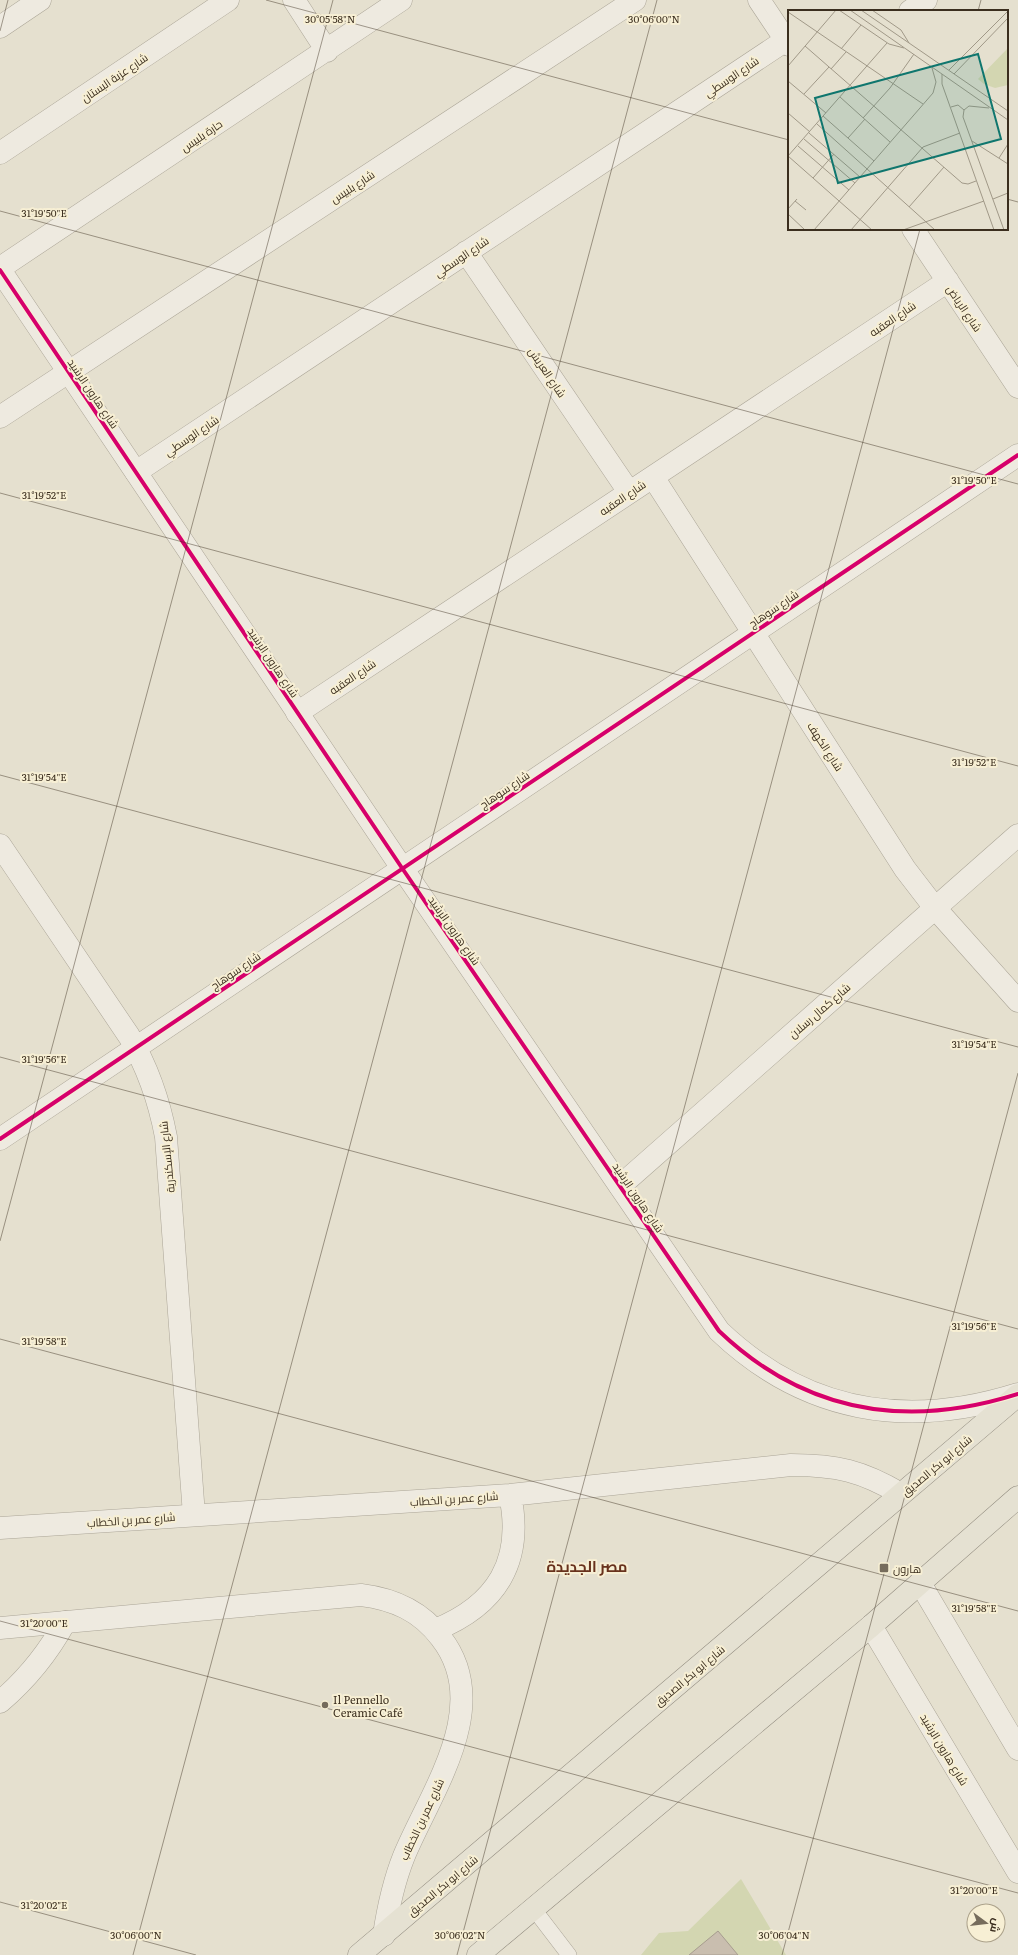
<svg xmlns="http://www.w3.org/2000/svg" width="1018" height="1955" viewBox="0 0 1018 1955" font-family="Literata,Cairo,serif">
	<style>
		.green { fill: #d3d6b1 }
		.building { fill: #c9beaf; stroke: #a69c8e }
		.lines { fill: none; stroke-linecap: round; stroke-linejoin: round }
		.service-casing { stroke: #aba597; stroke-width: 16 }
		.minor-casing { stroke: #aba597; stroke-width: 23 }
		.tertiary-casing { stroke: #aba597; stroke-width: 23 }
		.primary-casing { stroke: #908a7e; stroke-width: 23 }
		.service { stroke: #eeeae0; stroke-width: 15 }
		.minor { stroke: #eeeae0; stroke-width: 22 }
		.tertiary { stroke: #eeeae0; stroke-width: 22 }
		.primary { stroke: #e5e1d2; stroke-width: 22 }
		.cycleway-casing { stroke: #f7efd4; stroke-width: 6 }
		.cycleway { stroke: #d6006c; stroke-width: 4 }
		.ticks { fill: none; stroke: #3b2e1e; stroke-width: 1; stroke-opacity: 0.45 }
		.poi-dot { fill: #766c5c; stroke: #f7efd4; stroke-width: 1.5 }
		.labels { text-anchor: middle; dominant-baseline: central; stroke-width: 4; stroke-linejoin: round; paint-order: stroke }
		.street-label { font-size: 11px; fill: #3b2e1e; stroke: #f7efd4 }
		.poi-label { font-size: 11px; fill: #3b2e1e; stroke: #f7efd4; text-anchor: start }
		.district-label { font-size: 15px; font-weight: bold; fill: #68321d; stroke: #f7efd4 }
		.inset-road { fill: none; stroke: #a19988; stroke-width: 1 }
		.view { fill: #0f766e; fill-opacity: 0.15; stroke: #0f766e; stroke-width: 2 }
		.inset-edge { fill: none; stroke: #3b2e1e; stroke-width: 2 }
		.ticks-label { font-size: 10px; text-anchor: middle; fill: #3b2e1e; stroke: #f7efd4; stroke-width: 4; stroke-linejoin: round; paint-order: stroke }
	</style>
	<rect width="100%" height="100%" fill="#e5e0cf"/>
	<path class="green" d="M741,1879L786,1955H641L659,1933L688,1931Z"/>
	<path class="building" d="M718,1931L738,1955H689Z"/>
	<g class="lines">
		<defs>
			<path id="service" d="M533,1908L569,1955"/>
			<path id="minor" d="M294,0L327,51
				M759,0L789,45
				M910,11L926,0
				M0,27L40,0
				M0,153L228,0
				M913,229L1018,387
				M466,252L629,492
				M0,268L401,0
				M0,417L635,0
				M136,472L786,40
				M653,477L905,869L935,908L1018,1001
				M297,713L948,281
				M0,845L129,1036C148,1068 159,1100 166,1137L194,1515
				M0,1139L1018,455
				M620,1186L1018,835
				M0,1702C27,1679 48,1653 65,1622"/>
			<path id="tertiary" d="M0,270L402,868L719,1331C805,1413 907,1429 1018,1394
				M0,1528L510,1495L791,1465C837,1465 862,1471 901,1494
				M920,1583L1018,1749
				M871,1626L1018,1872
				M0,1628L361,1595C394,1599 421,1611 441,1638C494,1706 431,1791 404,1856C394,1881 388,1908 384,1935
				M435,1630C497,1605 524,1561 510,1495"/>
			<path id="primary" d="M359,1955L1018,1395
				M478,1955L871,1626L1018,1497"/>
		</defs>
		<use href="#service" class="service-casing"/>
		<use href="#minor" class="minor-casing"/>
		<use href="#tertiary" class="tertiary-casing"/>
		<use href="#primary" class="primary-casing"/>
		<use href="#service" class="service"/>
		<use href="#minor" class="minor"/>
		<use href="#tertiary" class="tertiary"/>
		<use href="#primary" class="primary"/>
		<defs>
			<path id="cycleway" d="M0,270L402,868L719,1331C805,1413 907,1429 1018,1394
				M0,1139L1018,455"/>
		</defs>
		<use href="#cycleway" class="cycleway-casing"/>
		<use href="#cycleway" class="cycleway"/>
	</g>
	<path class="ticks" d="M266,0L789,140M978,11L981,0M0,31L8,0M1007,199L1018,202M0,211L1018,484M0,493L1018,766M0,775L1018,1047M0,1057L1018,1329M0,1241L333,0M0,1339L1018,1611M0,1621L1018,1893M0,1902L196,1955M133,1955L657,0M457,1955L920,229M782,1955L1018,1073"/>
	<g class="poi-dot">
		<rect x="879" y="1563" width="10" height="10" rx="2"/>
		<circle cx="325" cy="1705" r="4"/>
	</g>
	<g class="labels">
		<g class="street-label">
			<text transform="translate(731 76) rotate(-34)">شارع الوسطي</text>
			<text transform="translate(114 77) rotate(-34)">شارع عزبة البستان</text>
			<text transform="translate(201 135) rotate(-34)">حارة بلبيس</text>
			<text transform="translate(352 186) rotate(-33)">شارع بلبيس</text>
			<text transform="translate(461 256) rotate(-34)">شارع الوسطي</text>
			<text transform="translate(965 308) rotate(56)">شارع الرياض</text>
			<text transform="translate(892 318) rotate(-34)">شارع العقبه</text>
			<text transform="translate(548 372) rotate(56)">شارع العريش</text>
			<text transform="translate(94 393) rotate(56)">شارع هارون الرشيد</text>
			<text transform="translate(191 435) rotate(-34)">شارع الوسطي</text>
			<text transform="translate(622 497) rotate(-34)">شارع العقبه</text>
			<text transform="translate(773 608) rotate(-34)">شارع سوهاج</text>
			<text transform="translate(274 662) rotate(56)">شارع هارون الرشيد</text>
			<text transform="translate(352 676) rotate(-34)">شارع العقبه</text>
			<text transform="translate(826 746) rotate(57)">شارع الكهف</text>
			<text transform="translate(504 789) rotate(-34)">شارع سوهاج</text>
			<text transform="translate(455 930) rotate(55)">شارع هارون الرشيد</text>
			<text transform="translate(235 970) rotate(-34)">شارع سوهاج</text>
			<text transform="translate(819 1010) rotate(-41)">شارع كمال رسلان</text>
			<text transform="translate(166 1157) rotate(-96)">شارع الإسكندرية</text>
			<text transform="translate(639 1197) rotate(56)">شارع هارون الرشيد</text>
			<text transform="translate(936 1465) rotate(-40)">شارع ابو بكر الصديق</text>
			<text transform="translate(454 1498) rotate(-4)">شارع عمر بن الخطاب</text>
			<text transform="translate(131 1519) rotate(-4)">شارع عمر بن الخطاب</text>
			<text transform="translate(689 1675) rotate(-40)">شارع ابو بكر الصديق</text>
			<text transform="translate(945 1749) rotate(59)">شارع هارون الرشيد</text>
			<text transform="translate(421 1819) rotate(-65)">شارع عمر بن الخطاب</text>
			<text transform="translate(442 1885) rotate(-40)">شارع ابو بكر الصديق</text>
		</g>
		<g class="poi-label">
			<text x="893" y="1568">هارون</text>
			<text x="333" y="1699">Il Pennello<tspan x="333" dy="13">Ceramic Café</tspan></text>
		</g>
		<g class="district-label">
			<text x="587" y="1565">مصر الجديدة</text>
		</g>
	</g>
	<g transform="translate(788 10)">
		<rect width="220" height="220" fill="#e5e0cf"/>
		<path d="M220,38V75L207,78L196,74L190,69Z" fill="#d3d6b1"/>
		<path class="inset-road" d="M51,0L101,34L116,38M62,0L220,110M73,0L220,101M84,0L113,20L121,33M0,2L135,94M17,36L174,173L180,174L188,171M53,39L73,15M0,56L48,0M43,59L58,42M161,60L220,1M154,64V74L206,220M166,64L220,8M0,71L38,103M16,84L41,57M52,87L102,132M163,97L170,95L176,100M201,98L181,96L176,100L175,107L216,220M0,103L22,122M35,106L86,151M75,108L102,78L126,44M29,114L147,220M21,123L72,167M60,128L77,109M16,129L67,173M184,131L220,154M10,136L61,180M0,146L99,33M0,146L84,220M211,148L220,134M25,168L46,144M205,189L220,183M7,191L18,200M121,197L156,157M0,199L9,189M0,204L17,220M26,220L145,83L148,72L144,58M63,220L135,137L172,123M115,220L196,191"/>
		<path class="view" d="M190,44L213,129L50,173L27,88Z"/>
		<rect width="220" height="220" class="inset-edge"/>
	</g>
	<g class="ticks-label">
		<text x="330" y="23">30°05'58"N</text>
		<text x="654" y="23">30°06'00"N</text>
		<text x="44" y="217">31°19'50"E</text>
		<text x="974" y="484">31°19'50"E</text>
		<text x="44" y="499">31°19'52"E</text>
		<text x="974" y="766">31°19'52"E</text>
		<text x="44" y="781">31°19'54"E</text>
		<text x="974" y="1048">31°19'54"E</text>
		<text x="44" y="1063">31°19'56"E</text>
		<text x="974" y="1330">31°19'56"E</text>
		<text x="44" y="1345">31°19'58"E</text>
		<text x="974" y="1612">31°19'58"E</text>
		<text x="44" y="1627">31°20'00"E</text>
		<text x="974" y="1894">31°20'00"E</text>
		<text x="44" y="1909">31°20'02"E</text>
		<text x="136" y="1939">30°06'00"N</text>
		<text x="460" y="1939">30°06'02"N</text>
		<text x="784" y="1939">30°06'04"N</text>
	</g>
	<g transform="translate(986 1923) rotate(105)"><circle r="19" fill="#f7efd4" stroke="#aca28b"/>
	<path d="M0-3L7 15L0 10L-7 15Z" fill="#766c5c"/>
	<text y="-6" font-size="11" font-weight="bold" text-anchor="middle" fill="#3b2e1e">ش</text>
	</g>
</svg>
